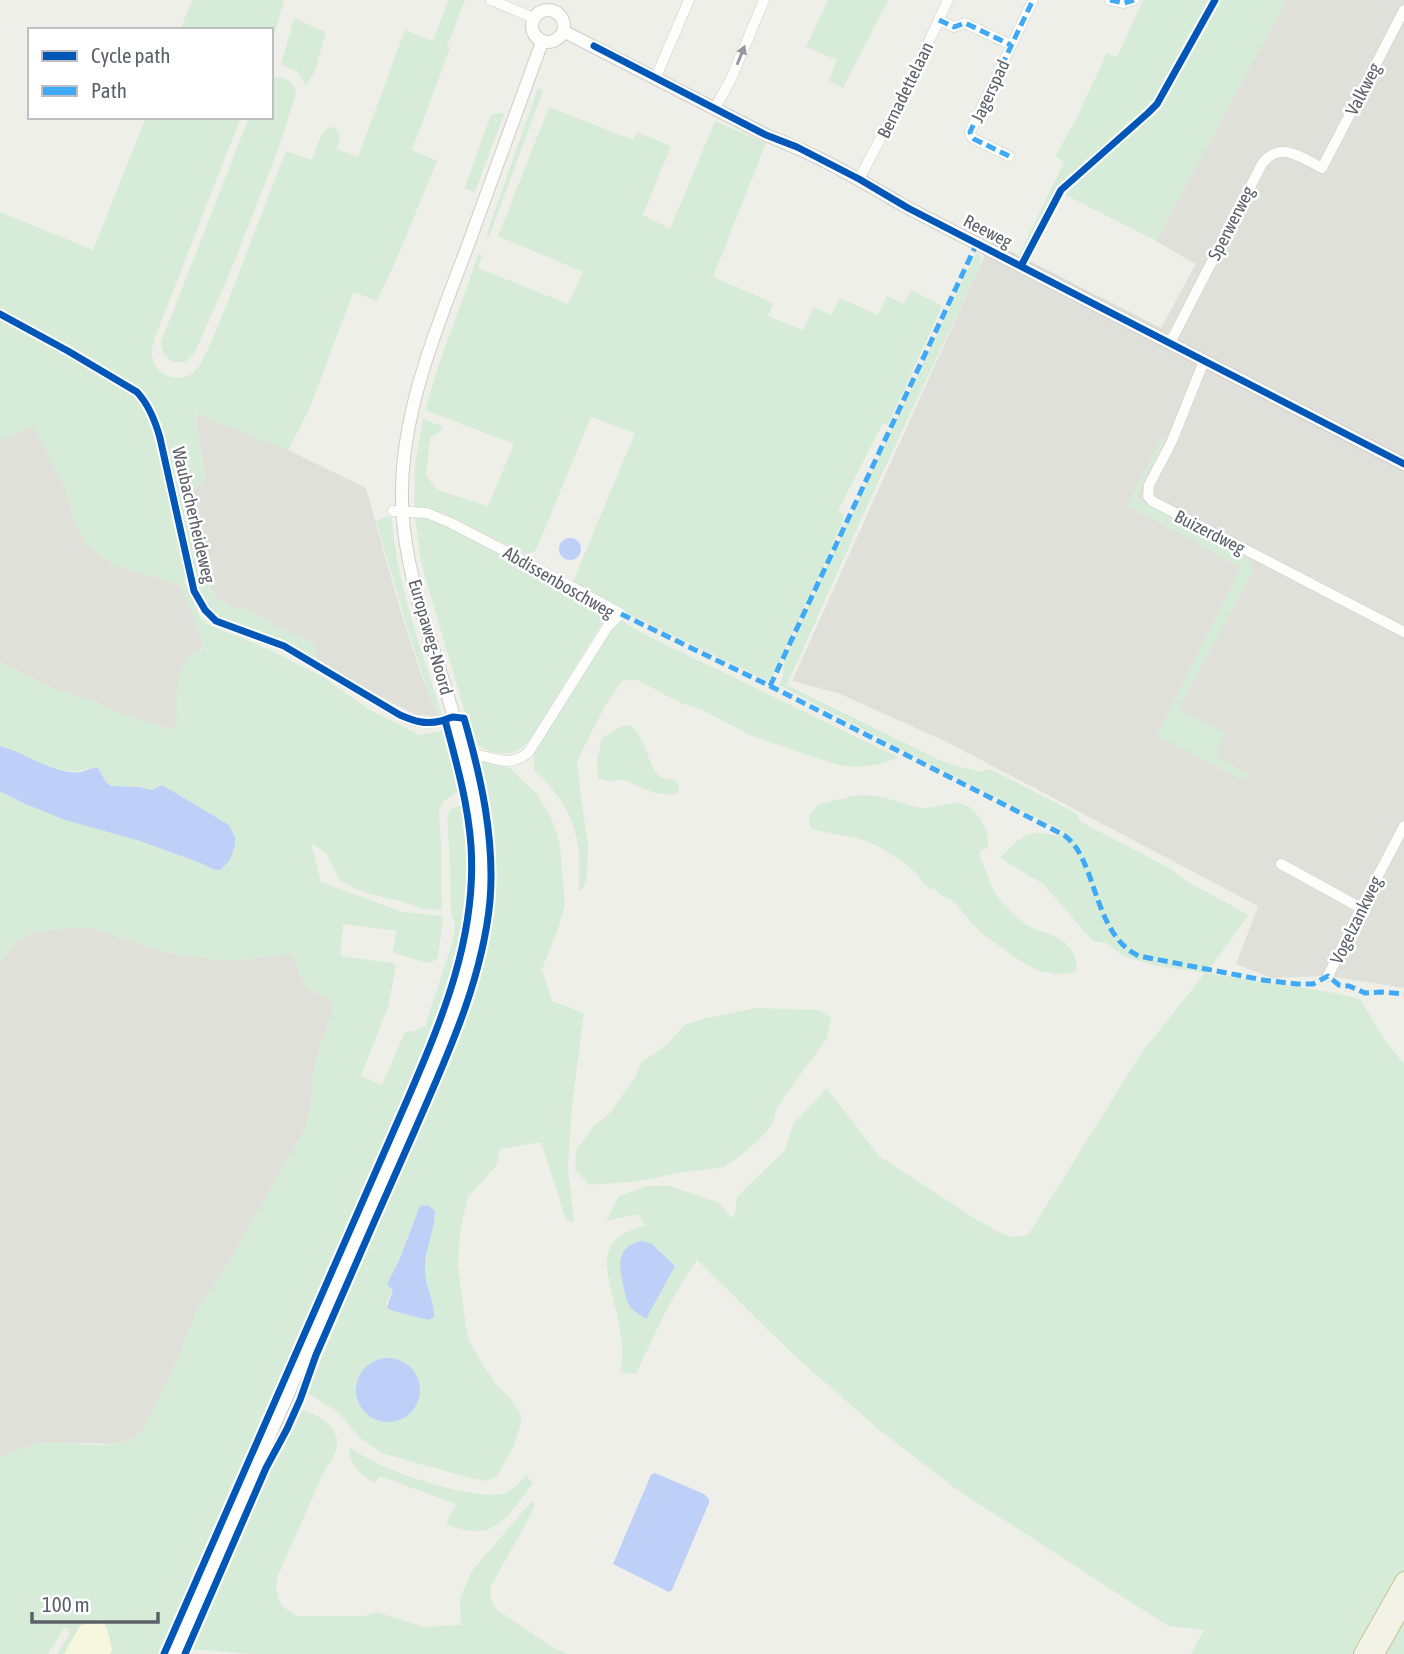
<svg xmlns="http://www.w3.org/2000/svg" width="1404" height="1654" viewBox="0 0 1404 1654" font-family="'Asap Condensed',sans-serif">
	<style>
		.industrial { fill: #e0e0da }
		.green { fill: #d6ecd9; fill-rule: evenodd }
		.sand { fill: #f6f7de }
		.water { fill: #bed0f8 }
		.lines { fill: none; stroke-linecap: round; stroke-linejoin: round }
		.minor-casing { stroke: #cdcdcc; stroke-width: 11 }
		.tertiary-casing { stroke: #cdcdcc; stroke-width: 14 }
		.trunk-casing { stroke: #c7c595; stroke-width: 18 }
		.minor { stroke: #fdfdfc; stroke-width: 10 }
		.tertiary { stroke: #fdfdfc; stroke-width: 12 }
		.trunk { stroke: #f2f2e6; stroke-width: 16 }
		.quiet { stroke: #3fa9f5; stroke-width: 5; stroke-dasharray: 10 5; stroke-linecap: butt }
		.cycleway-casing { stroke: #fff; stroke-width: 11 }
		.cycleway { stroke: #0057b8; stroke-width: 7 }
		.oneway { fill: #96979c }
		.labels { text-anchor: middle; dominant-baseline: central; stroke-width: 5; stroke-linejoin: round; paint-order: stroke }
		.street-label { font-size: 18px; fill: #5e6068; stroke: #fff }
	</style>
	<rect width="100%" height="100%" fill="#efefe9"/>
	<path class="industrial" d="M1286,0H1404V988L1328,976L1272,978L1236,964L1258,906L949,743L838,693L792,681L991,241L1161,328L1196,264L1156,241Z
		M197,413L288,450L366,488L400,609L421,674L438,716L417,715L380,697L317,660L315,644L273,625L248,610L230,607L216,597L208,583L203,565L192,501L194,489L206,479L196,421Z
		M33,425L69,498L75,524L113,565L181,585L203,641L176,730L123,715L95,702L54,689L0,662V440Z
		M67,928H92L170,953L220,960H241L290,953L294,958L300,977L320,996L332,999L333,1011L319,1050L314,1071L310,1112L305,1129L228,1264L196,1312L179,1357L142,1432L134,1438L121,1443L111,1444L43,1442L0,1457V962L18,940L38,931Z"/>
	<path class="green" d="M192,0H284C280,14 277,28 271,42V30H180Z
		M448,0H465L447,46L450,48L412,150L437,161L397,258L377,301L354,292L353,293L309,410L288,450L196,414V421L206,479L194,489L192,501L203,565L208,583L216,597L230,607L248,610L273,625L315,644L317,660L288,644L213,614L202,601L195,581L184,580L201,619L209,625L264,647L325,678L368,709L420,735L444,730L461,788L444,801L439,810L441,842L442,910L423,909L404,902L366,893L350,886L341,881L331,864L326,853L311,843L321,882L402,912L443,916L438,958L429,963L393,953L396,931L343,924L340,956L393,963L396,966L388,1007L361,1076L382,1085L405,1032L415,1031L425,1026L453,940L455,926L451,912L450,864L447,815L452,808L461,806L465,807L470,851V879L468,907L458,962L434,1034L347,1236L309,1316L162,1654H110L112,1650L107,1628L100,1619L80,1626L64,1654H57L69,1634V1629L67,1628H64L48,1654H0V1457C15,1452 32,1443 47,1442C75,1441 120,1454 142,1432L179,1357L196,1312L228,1264L305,1129L310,1112L314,1071L319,1050L333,1011L332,1000C313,993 304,990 298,970C296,963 295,959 290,953L241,960H220L170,953L92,928H67L38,931L18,940L0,962V791L23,803L65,820L140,841L203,864L212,869L152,790L139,787L111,786L106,782L102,774L88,768C66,781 24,753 0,746V662L54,689L95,702L123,715L176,730C178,700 173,686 187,657L201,651L203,641L181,585L113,565L87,545L75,524L69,498L33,426L0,440V212L93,250L146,117H241L156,335C154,342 151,349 152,356C155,377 183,386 197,369C205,359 216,329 222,316C244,261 264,206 286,151L312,160C316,150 326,111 340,135L337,149L358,157L405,30L433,41Z
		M828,0H888L843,88L829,81L837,60L806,47Z
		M1143,0H1212L1156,100L1145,113L1061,186L1053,197L1022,256L1019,255L1064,162L1055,156L1073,125L1107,53L1117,57Z
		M1218,0H1286L1156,241L1062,193L1156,109L1165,97Z
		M294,18L326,32L315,71L306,85L297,71L281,65Z
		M274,77C286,76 294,82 296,94L277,153L229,275L194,354L185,362H172L163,354L161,342L249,117H271V79Z
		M538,88L543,91L489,237L486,236Z
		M549,107L633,140L637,132L671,146L643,215L670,229L715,121L766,143L713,277L773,303L768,316L803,330L814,307L831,315L840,298L878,315L887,296L904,304L911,290L942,306L888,425L883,423L838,511L845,515L825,563L773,675L768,681L610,605L572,584L635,433L591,417L536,550L527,555L507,545L430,511L414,510L415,463L423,419L442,426L441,431L430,438L426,476L438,490L488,506L514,444L425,410L438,367L479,253L482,255L478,268L568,304L583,272L498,236Z
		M499,113L504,114L475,192L464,189L491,115Z
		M976,253L982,257L977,272L872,495L787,685L943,762L980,772L990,769L1076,813L1081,822L1169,868L1188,882L1249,915L1206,973L1335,993L1360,999L1383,1037L1404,1064V1570L1357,1654H1191L1204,1630L1168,1626L956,1489L877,1428L796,1357L697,1260C672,1294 654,1336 636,1374L620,1372C627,1343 616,1314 610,1285C608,1275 605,1264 608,1253C612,1236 631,1229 646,1226L637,1214L606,1221L619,1196L647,1186H670L719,1203L734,1219L737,1197L785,1150L793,1124L827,1088L878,1155L974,1218L999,1232L1010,1237L1028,1235L1142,1052L1205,973L1158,966L1122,956L1107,943L1093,941L1043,884L1000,858C1010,847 1023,832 1038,833C1052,833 1053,839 1066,832L908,753L779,685L783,676L784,658L829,561ZM633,1243L652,1244L675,1266L624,1251Z
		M1162,437L1166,438L1138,494V499L1248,558L1253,572L1178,709L1225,733L1216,751L1217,757L1249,775L1243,780L1157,735L1241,567L1127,505Z
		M420,515H426L526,564L535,573L608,614L529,741C515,759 490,755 474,743L421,563L415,517Z
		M385,517L392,518C396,582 420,645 439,705L441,712L438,716C412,652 396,587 376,521Z
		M622,621L644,634L898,757C879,767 855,769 834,764L754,737L702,710L683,704L635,679L622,681L605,706L577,761L581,797L588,844L587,876L583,889L579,891C579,878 580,864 579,852C576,819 559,792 534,771V752L610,628L617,622Z
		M629,725C647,734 647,769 661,777C665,779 673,780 677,781L679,786L677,794C662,797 650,791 637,786C630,784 634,783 627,781C615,778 610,785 598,778L597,760L602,738L620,727Z
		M483,760L511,769L538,795L552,820L557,834L560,847L565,905L558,929L542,969L552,1001L584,1013L572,1106L568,1168L574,1223L566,1220L541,1142L499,1149L497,1165L468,1197L460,1232L458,1266L466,1326L469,1340L481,1362L496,1384L511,1399L519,1411L521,1416V1423L514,1446L497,1476L485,1481L470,1478L385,1454L371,1446L359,1437L337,1411L307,1393L396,1181L425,1119L476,981L490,913L493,884L490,830L478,763ZM422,1205L429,1206L434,1211L425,1265V1278L434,1312L428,1320L390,1310L386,1304L393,1290L394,1271L419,1208Z
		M858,795C880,794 897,802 917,807C928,810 939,805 950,803C973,800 990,826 988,847L980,852V857C987,871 990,889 1001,901C1010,910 1019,920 1029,926C1038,932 1046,932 1055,936C1067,943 1079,955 1076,970L1072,973L1055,974L1049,972L1043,973L1022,962L985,936L968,919L956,904L948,898L942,896L933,888L930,889C924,884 920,878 915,872C908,865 882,848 873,844C854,835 832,835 812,829L809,823V815L818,805L824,803Z
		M756,1008L819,1010L831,1018L827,1038L777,1107L774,1121L771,1126L758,1141L736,1159L725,1166L712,1169L676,1173L642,1181L589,1185L575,1169L576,1151L593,1127L610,1113L635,1077L641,1063L666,1045L686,1024L707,1018Z
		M300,1409C330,1418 351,1439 326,1467L278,1575L276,1588L279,1602L287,1610L297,1616H365L377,1612L423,1627L461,1625L460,1599L471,1572L532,1501L535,1504L531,1514L491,1586C489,1597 492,1605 500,1612L551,1646L567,1654H252L188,1649L273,1457L288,1430L297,1410Z
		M349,1447C357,1452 365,1457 373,1461C398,1475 479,1502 505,1493C514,1489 520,1482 526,1475L533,1483C506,1518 495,1544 446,1524L456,1504L380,1476L375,1483C361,1476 349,1464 349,1447Z
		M1404,1614V1654H1382Z"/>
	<path class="sand" d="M100,1619C108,1625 110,1640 112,1650L110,1654H64L80,1626Z"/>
	<path class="water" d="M559 549a11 11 0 1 1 22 0a11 11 0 1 1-22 0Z
		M0,746C22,752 42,766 64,771C69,772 77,773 81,772C88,770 90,768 98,768L106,782L111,786L139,787L152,790L162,785L229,825L235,838V844L230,860L220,870L212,869L203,864L140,841L65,820L23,803L0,791Z
		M422,1205L429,1206L435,1211C435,1230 425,1249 425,1267C424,1285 435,1301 434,1317L428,1320L390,1310L387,1307L393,1290L388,1285V1282L399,1260L419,1208Z
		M642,1241L652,1244L675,1266L646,1319C641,1315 632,1311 629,1305C626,1299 624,1291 623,1284C618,1264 618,1245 642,1241Z
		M356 1390a32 32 0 1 1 64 0a32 32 0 1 1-64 0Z
		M655,1473L704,1494L709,1499V1503L672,1590L669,1592L613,1564L651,1475Z"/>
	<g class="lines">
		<defs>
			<path id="minor" d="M491,0L534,18
				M1110,0L1124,3L1134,0
				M939,20L954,27L965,23L1011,45
				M656,77L689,0
				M715,108L731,79L764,0
				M1009,156L974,139L971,136L970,132L1033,0
				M859,179L907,89L948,0
				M0,314L68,351L137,392C149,405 155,420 160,438L194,591C200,603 206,612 216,621L284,646L400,715C424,726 429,724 454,717
				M1170,343L1262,164C1280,140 1302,158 1322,168L1404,10
				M1204,361L1172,441L1149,485L1148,496L1152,501L1404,632
				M393,511L427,513L451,523L530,564L621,614L608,626L528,753C502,772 491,750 466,757
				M1281,864L1361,908
				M1328,976L1361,908L1404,826"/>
			<path id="tertiary" d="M532 26a16 16 0 1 1 32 0a16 16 0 1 1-32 0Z
				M563,31L766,135C816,154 862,181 908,208L1404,464
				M174,1654L204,1590L270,1435L442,1044C458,999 474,955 480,907C490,828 464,749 441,674C423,617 403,560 402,500C400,413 438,325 468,245C493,177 517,109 542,42"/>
			<path id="trunk" d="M1362,1654L1404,1580
				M1376,1654L1404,1604"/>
		</defs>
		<use href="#minor" class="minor-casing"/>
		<use href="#tertiary" class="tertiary-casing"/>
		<use href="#trunk" class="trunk-casing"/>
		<use href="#minor" class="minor"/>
		<use href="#tertiary" class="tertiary"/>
		<use href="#trunk" class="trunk"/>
		<path class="quiet" d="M1110,0L1124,3L1134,0
			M939,20L954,27L965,23L1011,45
			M1009,156L974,139L971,136L970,132L1033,0
			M621,614L770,686L1064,835C1077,845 1082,857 1088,872C1099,901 1108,942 1139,956L1263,980L1297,984H1313L1328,976L1339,985L1349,986L1365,993L1382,992L1404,994
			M770,686L977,243"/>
		<defs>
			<path id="cycleway" d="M594,46L766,135L797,147L859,179L908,208L1404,464
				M1021,266L1061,190L1148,113L1157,104L1215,0
				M0,314L68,351L137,392C149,405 155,420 160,438L194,591L205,610L216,621L284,646L400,715C414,721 425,725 441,721C445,720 448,718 453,717C456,717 460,718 464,718C481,777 495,839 490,901C482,983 446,1058 414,1132C381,1206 348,1281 316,1355L300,1400L287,1429L266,1468L185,1654
				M164,1654L408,1098C443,1017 477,936 471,846C468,803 456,761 445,720"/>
		</defs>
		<use href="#cycleway" class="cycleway-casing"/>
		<use href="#cycleway" class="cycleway"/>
	</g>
	<defs><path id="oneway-solid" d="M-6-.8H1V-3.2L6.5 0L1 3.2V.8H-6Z" transform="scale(1.75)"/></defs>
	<use class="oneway" href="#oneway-solid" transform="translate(741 55) rotate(-68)"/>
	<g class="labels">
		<g class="street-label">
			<text transform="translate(1363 89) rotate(-63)">Valkweg</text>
			<text transform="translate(905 90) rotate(-64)">Bernadettelaan</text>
			<text transform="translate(990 91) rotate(-65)">Jagerspad</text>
			<text transform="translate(1231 223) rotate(-63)">Sperwerweg</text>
			<text transform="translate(988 231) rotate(27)">Reeweg</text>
			<text transform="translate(194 515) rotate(77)">Waubacherheideweg</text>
			<text transform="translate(1210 532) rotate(27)">Buizerdweg</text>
			<text transform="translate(559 582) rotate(30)">Abdissenboschweg</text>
			<text transform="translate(431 637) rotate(74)">Europaweg-Noord</text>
			<text transform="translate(1356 920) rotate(-64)">Vogelzankweg</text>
		</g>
	</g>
	<rect x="28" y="28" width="245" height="91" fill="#ffffff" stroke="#bfbfc3" stroke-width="2"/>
	<rect x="42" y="51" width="35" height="10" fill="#0057b8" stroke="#bfbfc3" stroke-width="2"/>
	<text x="91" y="63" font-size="21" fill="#5e6068">Cycle path</text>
	<rect x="42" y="86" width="35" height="10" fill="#3fa9f5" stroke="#bfbfc3" stroke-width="2"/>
	<text x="91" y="98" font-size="21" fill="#5e6068">Path</text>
	<path d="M32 1612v10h126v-10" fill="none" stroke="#5e6068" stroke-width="3.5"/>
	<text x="42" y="1612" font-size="21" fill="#5e6068" stroke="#ffffff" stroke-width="5" paint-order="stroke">100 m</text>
</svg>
